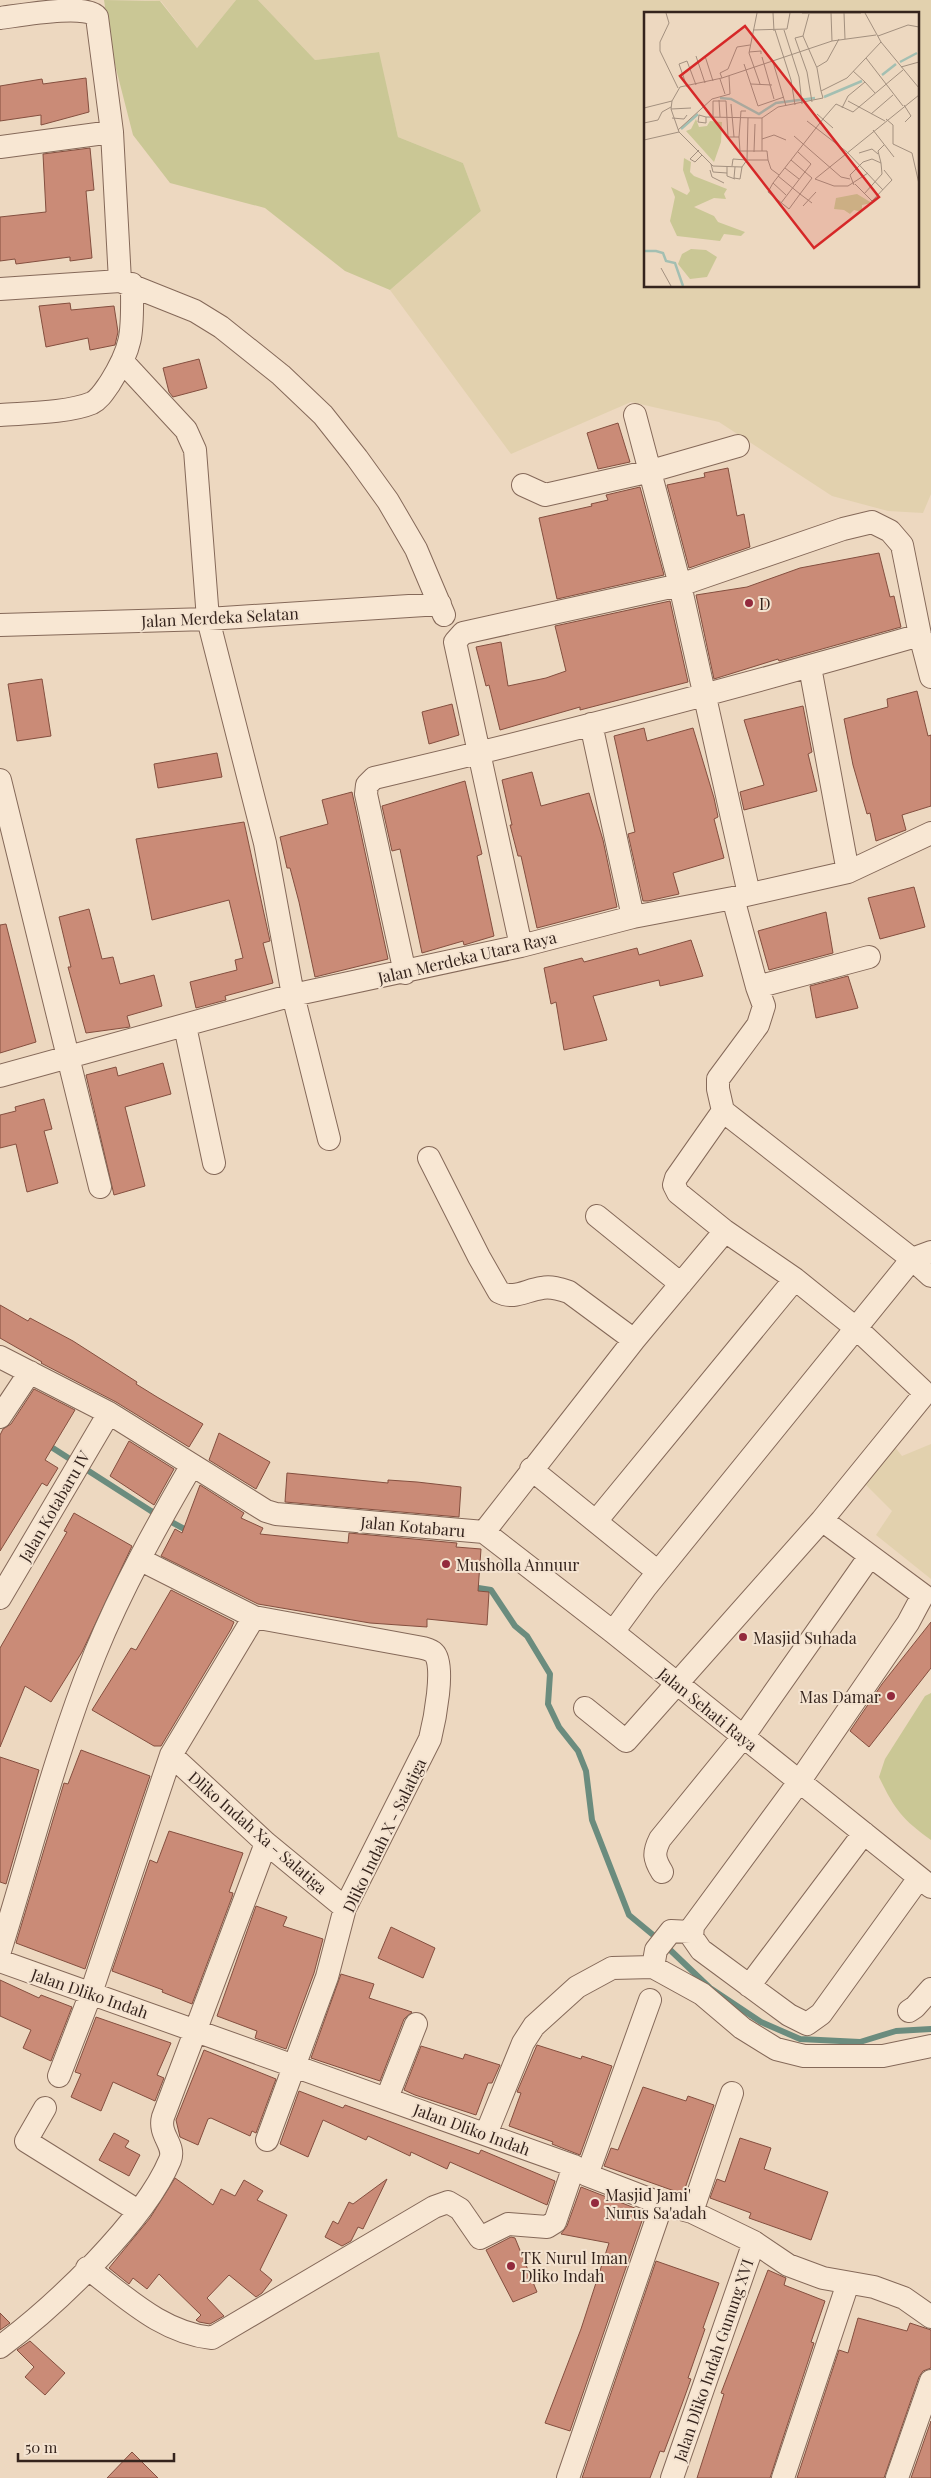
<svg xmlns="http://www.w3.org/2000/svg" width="931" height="2478" viewBox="0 0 931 2478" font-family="'Playfair Display',serif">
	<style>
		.farmland { fill: #e2d1ae; fill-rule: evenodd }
		.green { fill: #cac795 }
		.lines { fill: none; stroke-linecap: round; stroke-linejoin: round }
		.stream { stroke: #6b8c7e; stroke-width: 6 }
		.building { fill: #ca8b77; stroke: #844f3f }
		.street-casing { stroke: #856959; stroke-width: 24 }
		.street { stroke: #f8e7d3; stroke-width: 22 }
		.poi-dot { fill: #932a3d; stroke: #f4e3d0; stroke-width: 2 }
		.labels { text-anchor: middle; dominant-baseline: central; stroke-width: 4; stroke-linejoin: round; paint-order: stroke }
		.poi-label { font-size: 16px; fill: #35241d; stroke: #f4e3d0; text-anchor: start }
		.street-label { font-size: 16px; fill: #35241d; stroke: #f4e3d0 }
		.inset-river { fill: none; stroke: #a3bfb2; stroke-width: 2.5 }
		.inset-road { fill: none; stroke: #a3907f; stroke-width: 1 }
		.view { fill: #d62828; fill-opacity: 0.15; stroke: #d62828; stroke-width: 2.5 }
		.inset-edge { fill: none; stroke: #35241d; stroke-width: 2.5 }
	</style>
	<rect width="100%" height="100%" fill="#edd8c0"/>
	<path class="farmland" d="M145,0H236L197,48L161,1Z
		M258,0H931V494L923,513L888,511L832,496L719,422L631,402L511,454L390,290L481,211L463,163L398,137L378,52L315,60ZM645,14H917V286H645Z
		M931,1444V1579L876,1535L892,1511L863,1482L894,1446L902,1456Z"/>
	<path class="green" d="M104,0L160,1L197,48L236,0H258L315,60L379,52L398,137L463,163L481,211L390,290L345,271L265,208L170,183L133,135L111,49Z
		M931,1693V1840C902,1819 895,1810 879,1777L885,1759L925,1696Z"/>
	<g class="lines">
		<path class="stream" d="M45,1443L151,1511L190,1532
			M472,1587L491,1590L515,1626L527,1636L550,1674L548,1704L559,1727L578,1751L586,1771L592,1820L629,1915L658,1939
			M666,1946L710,1988L761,2022L800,2039L860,2042L896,2031L931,2029"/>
	</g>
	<path class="building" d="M86,78L89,112L41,125V115L0,121V86L42,79L43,84Z
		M90,148L94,190L86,191L92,258L70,261V257L16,264L15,259L0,261V217L46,212L43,154Z
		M70,303L71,310L114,306L118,332L115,345L90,350L88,338L46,347L39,306Z
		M199,359L207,388L173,397L169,392L163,368Z
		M618,423L630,462L598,469L587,433Z
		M728,468L737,516L744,514L750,547L689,568L667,485L705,477L704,473Z
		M640,487L664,575L557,599L539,518L592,506L591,504L608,500L606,495Z
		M879,553L890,597L894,596L901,627L779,661L778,659L714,679L696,595L747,587L800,568Z
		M670,601L688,682L580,710V707L500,730L489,685L486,686L476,647L501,642L508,686L546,678L566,671L555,626Z
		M42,679L51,736L17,741L8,684Z
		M917,691L928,736L931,735V806L902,815L906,830L876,841L870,813L867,814L853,765L844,719L888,707L887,699Z
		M452,704L459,735L429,744L422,712Z
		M803,706L812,752L808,754L817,791L744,810L740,792L764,785L744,720Z
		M644,728L647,741L693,728L714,798L718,817L714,819L724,858L673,873L679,894L648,901H643L628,834L635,832L614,736Z
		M217,753L222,777L158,788L154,764Z
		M532,772L541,806L589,793L603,840L617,907L537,928L521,856H518L510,825H512L502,780Z
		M465,781L482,854L477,856L494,936L464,945L463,941L422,953L400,849L392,851L382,806Z
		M352,792L388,959L315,977L299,902L290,868H287L280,837L328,824L322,800Z
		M244,822L270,941L263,943L273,983L225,996L226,1000L196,1008L190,982L237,970L235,960L243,958L229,900L152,920L136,839Z
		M914,887L925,927L880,939L868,898Z
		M89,909L102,959L113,957L120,984L154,975L162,1006L127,1016L130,1027L86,1033L68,967H71L59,917Z
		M826,912L833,953L769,970L758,931Z
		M6,924L36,1042L0,1053V925Z
		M691,940L703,976L660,986L659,980L593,996L607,1040L564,1050L556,1002L551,1004L544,968L582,958L584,962L637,948L639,955Z
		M848,976L858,1008L816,1018L810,986Z
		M163,1063L171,1094L125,1107L145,1186L114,1195L86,1075L116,1067L118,1076Z
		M44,1099L52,1129L44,1131L58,1183L27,1192L16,1144L0,1148V1115L16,1111L15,1107Z
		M0,1305L28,1321L30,1318L73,1341L137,1382L136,1384L157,1397L203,1424L189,1447L116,1402L41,1363L42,1362L0,1338Z
		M34,1389L75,1410L45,1460L58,1468L47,1486L42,1483L0,1551V1435L3,1429L11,1424Z
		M219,1433L270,1462L256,1489L209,1460Z
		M129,1441L174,1469L154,1505L110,1476Z
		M287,1473L388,1483V1480L417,1482L461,1487L459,1517L285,1502Z
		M200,1485L244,1513L241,1518L263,1528L260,1534L348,1543L349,1533L457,1543L456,1547L481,1549L478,1591L489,1592L487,1625L427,1619V1627L370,1623L258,1604L161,1556L175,1529L182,1533Z
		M74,1513L132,1546L82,1652L51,1702L25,1686L0,1747V1648L67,1532L64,1531Z
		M171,1590L234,1622L231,1629L161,1746H154L92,1710L131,1648L136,1650Z
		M931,1622V1668L869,1747L850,1731L882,1684Z
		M81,1750L150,1776L85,1969L16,1943L64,1783L68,1784Z
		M0,1757L39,1770L6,1884L0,1882Z
		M169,1831L243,1853L229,1892L233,1893L232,1897L192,2004L162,1992L163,1990L112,1971L150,1860L157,1863Z
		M256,1906L287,1917L283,1926L323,1939L314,1973L286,2049L255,2038L257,2031L217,2016Z
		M391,1927L435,1948L423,1978L378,1958Z
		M341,1974L374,1984L369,1998L412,2012L404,2019L380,2081L311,2058Z
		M0,1980L39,1998L41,1995L72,2007L51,2061L23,2048L31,2030L0,2016Z
		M96,2017L171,2043L157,2075L164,2078L155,2101L113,2082L101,2111L71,2097L81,2074L75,2072Z
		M537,2045L581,2059L582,2056L612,2066L580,2155L552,2144L553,2142L509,2126L521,2093L517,2092Z
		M421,2046L463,2059L465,2054L500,2065L492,2083H488L476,2115L415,2095L404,2090Z
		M204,2050L276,2079L256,2133L252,2131L250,2136L211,2118L208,2119L198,2145L180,2137L176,2120Z
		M643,2087L686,2101L688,2096L714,2105L683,2194L604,2166L611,2148L618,2150Z
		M299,2091L343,2108L345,2105L479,2154L481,2150L555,2181L547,2205L450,2162L447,2169L411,2152L410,2156L368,2136L366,2140L323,2120L308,2157L280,2144Z
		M114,2133L129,2141L125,2147L140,2155L129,2176L99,2160Z
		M740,2138L771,2148L764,2169L828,2192L811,2240L749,2218L751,2213L710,2198L717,2179L725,2182Z
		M175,2178L213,2205L221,2189L235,2196L244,2180L263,2191L257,2200L287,2215L260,2270L272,2280L262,2293L256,2297L229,2275L207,2298L224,2316L210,2324L199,2322L196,2320L201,2315L159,2274L147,2289L133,2278L129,2284L109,2268L150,2218Z
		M387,2179L363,2229L358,2227L351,2241L342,2246L325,2237L333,2221L338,2224L349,2202L353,2204Z
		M581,2187L645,2212L570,2431L545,2423L581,2329L609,2243L561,2234L567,2226Z
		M511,2237L515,2238L537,2292L513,2302L486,2250Z
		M656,2261L719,2283L703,2328L705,2329L688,2378L691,2379L682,2404L664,2452L660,2451L650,2478H582Z
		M768,2270L786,2278L784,2285L825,2301L811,2342L814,2343L770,2478H697L724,2394L721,2393Z
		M0,2313L10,2323L0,2330Z
		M858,2318L907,2331L910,2323L931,2330V2368L923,2371L919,2377L884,2478H797L839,2350L848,2353Z
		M30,2341L65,2373L45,2395L25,2377L34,2367L17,2350Z
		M931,2421V2478H911Z
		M132,2452L158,2478H107Z"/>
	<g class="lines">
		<defs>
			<path id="street" d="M0,18C17,16 88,3 97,17L112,132L120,281
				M0,147L112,132
				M0,289L120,281L195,311L221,327L281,375L323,415L357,458L388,501L416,549L444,615
				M123,362L186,430L195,450L208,619L265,843L293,995L329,1139
				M0,415C26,413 68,413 92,403C100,399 105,390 110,383C135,343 132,330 132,284
				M523,485L545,495L651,471L738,446
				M0,625L208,619L440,604
				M810,667L848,872
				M591,724L633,917
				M0,780L100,1187
				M749,894L680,585L843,529L872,522L890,531L902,545L920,635L931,677
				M733,898L757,987L764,1006L758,1025L718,1079V1089L723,1111L912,1259L931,1252
				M521,946L455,642L463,633L680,585L635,415
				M405,973L366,794L367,785L374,778C557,735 739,687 920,635
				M757,987L869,957
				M185,1026L214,1163
				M0,1076L293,995L521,946L633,917L733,898L848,872L931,833
				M723,1111L676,1178L674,1185L678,1193L725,1231L795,1279L857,1329L922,1390V1397L822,1520L923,1595L908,1623L799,1782L693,1926L692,1937L701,1950L789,2015L807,2024L821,2014L919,1878
				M429,1158L479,1257L499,1292C514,1300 526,1290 542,1288C551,1286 560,1289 569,1292L634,1340
				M597,1216L681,1284
				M0,1357L109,1413L266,1511L276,1514L484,1532L634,1340L725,1231
				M0,1417L30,1372
				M531,1469L658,1572
				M597,1520L795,1279
				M484,1532L613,1632L931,1887
				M141,1560L254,1617L423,1648C426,1649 431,1650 434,1653C446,1664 434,1723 430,1739L345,1908L327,1977L267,2140
				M0,1598L109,1413
				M613,1632L646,1587L912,1259L931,1276
				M585,1708L626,1741L822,1520
				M171,1755L266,1843L345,1908
				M662,1872C654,1859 653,1853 660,1839L743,1737L870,1556
				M0,1951C31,1852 56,1750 95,1654C122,1588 157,1525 192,1465
				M0,1961L574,2166L587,2175L662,2204L692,2212L754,2242L788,2265L823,2278L874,2287L904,2298L931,2317
				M653,1967L656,1950L671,1931L691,1932
				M749,1986L864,1833
				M909,2011L915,2007L931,1989
				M59,2076L91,1993L171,1755L254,1617
				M387,2098L416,2024
				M45,2108L26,2141L138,2211
				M486,2134L523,2043L534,2026L577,1987L612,1968L653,1967L702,1994L742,2028L776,2049L804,2056H883L931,2046
				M587,2175L650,2000
				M692,2212L732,2093
				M87,2268C126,2297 162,2333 212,2338L434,2207L448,2202L460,2209L480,2238L508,2224L547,2227L555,2222L574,2166
				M0,2347C54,2307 144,2222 170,2160C176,2145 158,2135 163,2117L266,1843
				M568,2478L662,2204
				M672,2478L754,2242
				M783,2478L848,2283
				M897,2478L931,2381"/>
		</defs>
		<use href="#street" class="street-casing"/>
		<use href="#street" class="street"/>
	</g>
	<g class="poi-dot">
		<circle cx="749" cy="603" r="5"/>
		<circle cx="446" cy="1564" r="5"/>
		<circle cx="743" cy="1637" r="5"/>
		<circle cx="891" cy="1696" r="5"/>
		<circle cx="595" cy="2203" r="5"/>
		<circle cx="511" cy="2266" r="5"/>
	</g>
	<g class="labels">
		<g class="poi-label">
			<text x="759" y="603">D</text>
			<text x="456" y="1564">Musholla Annuur</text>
			<text x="753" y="1637">Masjid Suhada</text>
			<text x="881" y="1696" text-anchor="end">Mas Damar</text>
			<text x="605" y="2194">Masjid Jami'<tspan x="605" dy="18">Nurus Sa'adah</tspan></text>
			<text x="521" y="2257">TK Nurul Iman<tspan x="521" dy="18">Dliko Indah</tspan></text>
		</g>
		<g class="street-label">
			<text transform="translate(220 617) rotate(-3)">Jalan Merdeka Selatan</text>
			<text transform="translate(467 957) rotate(-13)">Jalan Merdeka Utara Raya</text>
			<text transform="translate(54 1506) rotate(-60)">Jalan Kotabaru IV</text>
			<text transform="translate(413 1526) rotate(5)">Jalan Kotabaru</text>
			<text transform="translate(708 1709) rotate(39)">Jalan Sehati Raya</text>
			<text transform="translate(258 1832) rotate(41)">Dliko Indah Xa - Salatiga</text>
			<text transform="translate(384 1835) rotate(-64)">Dliko Indah X - Salatiga</text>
			<text transform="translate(90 1993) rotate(19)">Jalan Dliko Indah</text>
			<text transform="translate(472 2129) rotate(20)">Jalan Dliko Indah</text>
			<text transform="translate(713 2360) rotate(-71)">Jalan Dliko Indah Gunung XVI</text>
		</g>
	</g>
	<g transform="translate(644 12)">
		<rect width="275" height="275" fill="#edd8c0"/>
		<path d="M52,107L55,115L63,114L66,109L78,110L77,130L70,150L42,119L47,117ZM40,146L47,150L46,160L50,164L83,177L80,182L82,187L70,186L50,195L70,204L74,210L101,220L97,224L80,222L76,229L33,224L26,209L31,185L27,175L43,183L46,179L39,158ZM213,182L228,191L218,193V200L210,198L206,202L200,198L190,197L192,186ZM47,237L62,238L73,245L63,265L46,267L34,252L38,242Z" fill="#cac795"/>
		<path class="inset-river" d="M256,50L273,41M238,63L252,52M180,85L218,69M76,86L87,87L115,102L132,91L171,86M37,117L54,102M0,239H12L19,241L22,249L31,251L39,274"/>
		<path class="inset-road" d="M22,1L25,11L16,30V39L34,76M113,1L105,41L116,72M129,1L130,19M158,1H217M187,1L188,29M200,1L201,27M221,1L237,30L275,76M109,18L143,17L146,1M131,18L147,68L151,93M140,18L155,65L158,92M159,24L165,2M234,24L264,13L275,15M105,40L117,39V42M52,44L61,71M61,44L69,69M118,45L130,87M222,46L259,94M129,50L142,94M100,52L114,94L140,85M173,55L183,49L195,27M257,55L275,50M209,59L221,70M78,66L76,61L84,57L93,35L106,33M76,67L81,82M107,72L128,73M43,75L35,52L43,49L52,73M75,88L76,105M204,89L241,109M168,90L163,60L151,26L159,24L173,56L177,79M87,92L90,125M260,93L267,104L261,110M0,96L28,89M198,96L204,84L221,70L231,81M27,97L47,96M173,102L189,116M227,102L249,83M62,105L55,103L54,110L62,111V105L118,106M69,105V89H82L84,125H95L96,139H123L124,148M28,106L40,107L43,103M242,107L249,113V132L268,141L275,172M163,109L203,140L239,178M0,111L14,108L18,100L27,95M34,118L68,87L86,82L85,64M229,118L250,145M35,120L27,97L28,89L36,75L78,66L188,29L232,23M150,124L197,165L206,167M95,125L97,99H102M118,127L130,123L142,128M0,128L35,120L69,154L98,155L103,148H124L127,157L135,163M55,138L46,147L51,150L58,143M118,139V106L134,95L179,86L177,79L203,66L237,30M110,140L111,112M215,141L228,137L234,142M147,148L168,166L156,182L168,191M237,151L234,139L240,133M67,152L69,160L83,161M83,154V164L91,167M88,154L89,147L103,148L104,106M91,155L90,166L96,167L98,155M141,156L155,167M66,158L68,165L80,171M134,164L156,182L145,197L124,180L129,171L179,107L192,92L209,100L259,58M171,167L275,83M171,167L190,174H204L224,161M129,171L142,183M211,172L228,189L248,168L240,158M210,173L206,163L219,150L228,147L237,151L238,162L220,182M137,191L167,152L154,140M159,194L172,180M17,256L27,274"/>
		<path class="view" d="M101,14L235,185L170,236L36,64Z"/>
		<rect width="275" height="275" class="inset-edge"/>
	</g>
	<path d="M18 2453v8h156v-8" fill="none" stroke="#35241d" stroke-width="2.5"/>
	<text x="25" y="2453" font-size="15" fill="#35241d" stroke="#f4e3d0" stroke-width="4" paint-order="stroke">50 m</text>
</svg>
